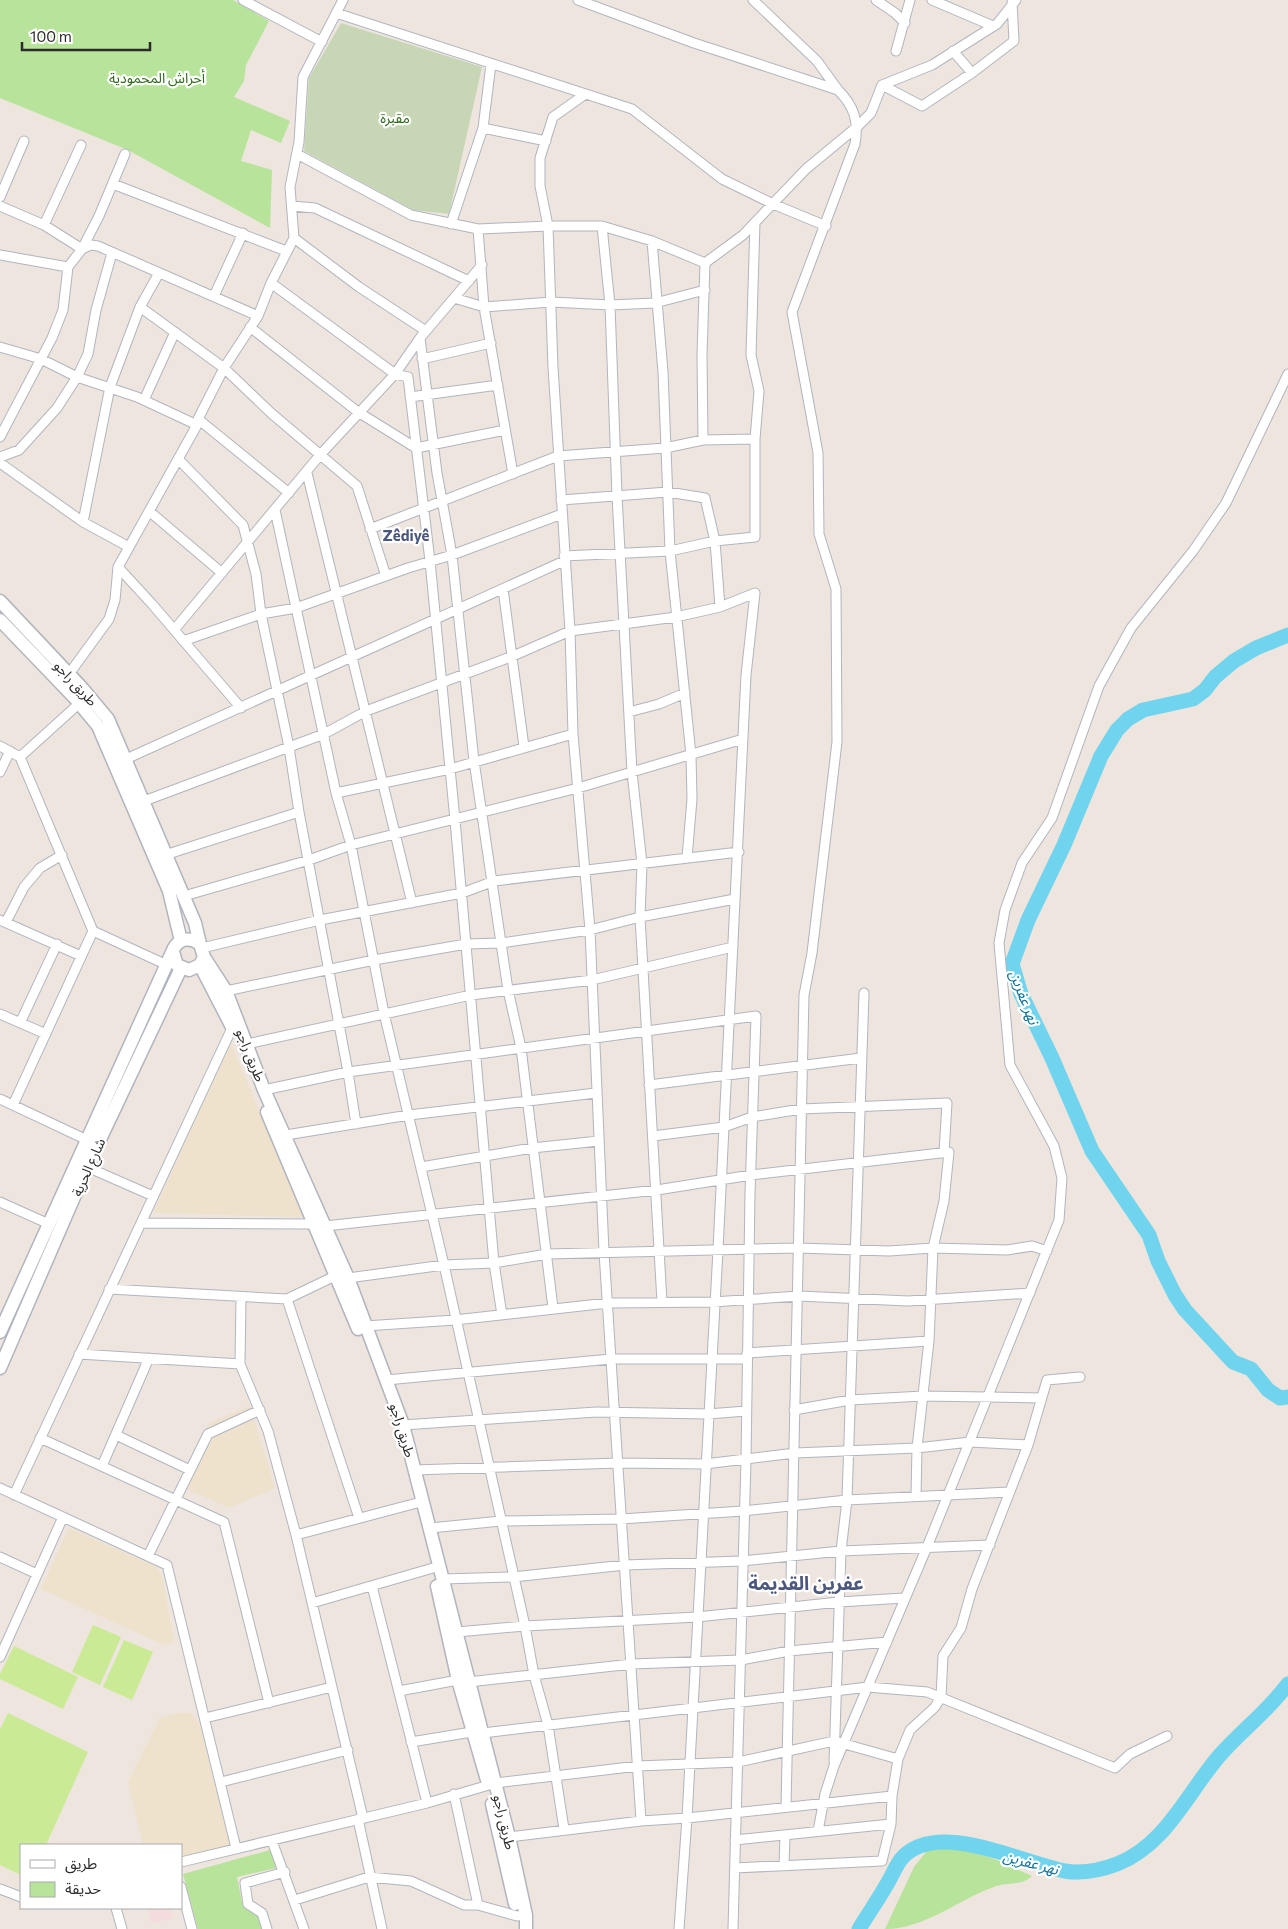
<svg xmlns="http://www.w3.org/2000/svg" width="1288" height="1929" viewBox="0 0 1288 1929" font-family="Commissioner,'Noto Sans Arabic',sans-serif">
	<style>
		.education { fill: #eee2cd }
		.medical { fill: #f3dbde }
		.green { fill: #b7e39b }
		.cemetery { fill: #c7d7b5 }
		.pitch { fill: #cbea96 }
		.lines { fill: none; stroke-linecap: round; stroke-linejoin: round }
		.river { stroke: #71d4ee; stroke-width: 15 }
		.minor-casing { stroke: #b1b5bf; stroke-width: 11 }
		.secondary-casing { stroke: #b1b5bf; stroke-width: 15 }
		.minor { stroke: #fff; stroke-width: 9 }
		.secondary { stroke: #fff; stroke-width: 12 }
		.labels { text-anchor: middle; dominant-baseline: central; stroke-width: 4.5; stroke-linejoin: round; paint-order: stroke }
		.park-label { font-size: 14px; fill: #2f691b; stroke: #fff }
		.street-label { font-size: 14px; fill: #2b2b2b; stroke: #fff }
		.neighbourhood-label { font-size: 15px; font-weight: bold; fill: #4b577c; stroke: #fff }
		.water-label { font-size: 15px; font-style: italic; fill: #0e739c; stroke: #fff }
		.district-label { font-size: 19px; font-weight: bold; fill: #4b577c; stroke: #fff }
	</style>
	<rect width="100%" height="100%" fill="#ede5de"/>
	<path class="education" d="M230,1041L303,1217L153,1213Z
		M250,1406L275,1488L229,1508L180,1486L209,1423Z
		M69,1528L157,1567L163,1579L174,1642L164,1645L41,1589Z
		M178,1713H191L199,1723L230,1845L181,1857V1845H143L128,1782L160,1718Z"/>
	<path class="medical" d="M148,1908H171L173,1918L152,1923Z"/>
	<path class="green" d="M0,0H233L269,21L246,65L244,81L234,97L290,121L281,143L251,130L241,161L272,170L270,228L128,150L0,98Z
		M948,1843L997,1860L1032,1876C1021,1886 1010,1882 996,1886C959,1899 925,1929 885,1929L914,1867L927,1851Z
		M270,1850L276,1868L237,1877L243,1907L259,1916L262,1929H198L183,1874Z"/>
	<path class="cemetery" d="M341,23L482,67L449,214L413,210L304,151L309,78Z"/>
	<path class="pitch" d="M93,1625L121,1637L100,1685L72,1672Z
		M124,1640L153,1652L132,1700L103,1687Z
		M14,1646L78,1677L63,1709L0,1679V1674Z
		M8,1713L88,1752L46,1845H21V1875L0,1865V1729Z"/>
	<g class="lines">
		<path class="river" d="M1288,635L1256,648L1234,661L1215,677L1205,690L1193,699L1143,710L1128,719L1117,730L1101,756L1064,845L1028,920L1012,964L1021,994L1052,1058L1092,1151L1149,1235L1158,1261L1175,1295L1185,1310L1233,1362L1251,1369L1268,1390L1280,1398L1288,1397
			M859,1929C868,1914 878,1900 887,1884C892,1876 896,1865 902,1858C938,1819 1021,1863 1065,1871C1082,1874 1101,1870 1117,1864C1166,1845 1187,1793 1220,1755C1242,1730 1268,1711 1288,1684"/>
		<defs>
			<path id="minor" d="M243,0L322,42
				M578,0L694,43L838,90C854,106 859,121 855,144L792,312L818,453L819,534L836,589L837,742L812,953L804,995L786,1807
				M753,0L817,61L838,90
				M876,0L895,13L905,23
				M932,0L993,26
				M336,13L632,109L722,179L773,204L826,226
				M896,51L910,0
				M953,51L972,73
				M882,85L922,106L972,73L1014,41L1012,2
				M584,95L553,117L540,158V186L548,226L553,367L570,631L573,734L590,930L604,1252L641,1821
				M483,128L546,141
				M297,154L411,215L478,229L548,226H602L652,241L705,263
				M113,184L286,251
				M0,197L24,141
				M0,206L44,225L82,249L91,245L98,246L258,316
				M292,206L315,208L469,281
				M451,224L483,128L491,64
				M44,225L81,145
				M602,226L610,305L617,496L632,772L642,864L640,917L662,1302
				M478,229L484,307L513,474
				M294,238L359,287L426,331
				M652,241L663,372L670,551L691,755L692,799L687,858
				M0,255L68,267
				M705,263L743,235L806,169L858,126L871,113L882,85L932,65L997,24L1016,0
				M271,283L395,374L408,377L430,561L455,820L494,1263L502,1315
				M214,296L243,233
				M454,298L484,307L551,302L610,305L655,303L705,290
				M140,307L224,368L271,413L357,486L386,576
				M250,327L358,412L416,448L505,430
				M420,338L437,473L452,555L474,761L508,990L521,1048L553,1308
				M0,347L41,359L77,377L137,397L197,425
				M422,359L491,343
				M410,397L498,385
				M144,400L175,332
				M198,419L289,493
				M0,437L52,338L63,310L68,267L82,249L99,216L125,154
				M755,439L759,391L751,355L755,222
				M703,440L702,355L705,263
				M0,457L19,450L57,408L77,377L88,354L96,310L112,253
				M178,459L243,525L256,574L261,614L289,747L299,812L348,1072L356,1124
				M0,463L83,522
				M307,473L412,903
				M561,500L668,492L705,498L715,541L720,607
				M275,510L336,793L351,845L384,1013L444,1265L525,1626L534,1675L548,1725L564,1829
				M149,511L222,573
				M370,529L558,456L665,448L703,440L755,439V537L715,541L670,551L564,556
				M129,547L83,522L110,387L140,307L159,273
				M118,567L152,604L241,708
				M503,589L524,747
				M174,630L320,455L395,374L420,338L482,265
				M183,641L261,614L296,608L408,568L452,555L562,514
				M69,674L109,619L115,600L118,567L197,425L198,419L224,368L258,316L271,283L294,238L290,187L299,142L303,77L343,0
				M629,712L659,704L685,693
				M0,746L20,757L93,931L13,1105
				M20,757L83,700
				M126,759L564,561
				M0,772L10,751
				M336,793L450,769L573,734
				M144,801L324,734L366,711L513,656L570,631L676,617L720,607L755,593L746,675L718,1250L687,1818L679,1929
				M165,855L299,812
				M184,896L309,860L351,845L578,788L743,739
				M0,920L81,956
				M6,922L24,887L40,868L62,855
				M93,931L167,965
				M202,948L320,920L462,893L494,881L739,852
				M226,991L374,960L466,944L501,943L590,930L640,917L735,899
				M0,1014L46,1034
				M20,1023L57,944
				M247,1044L471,995L592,980L733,947
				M649,1085L861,1058
				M264,1090L348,1072L756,1016L750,1193L746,1460L733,1929
				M0,1099L87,1140
				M286,1135L409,1115L596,1093
				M653,1136L724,1127L752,1117L801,1109L947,1103L944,1153
				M87,1167L153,1196
				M421,1167L532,1148L599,1141
				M0,1202L49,1224
				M141,1223L314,1224
				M325,1226L657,1190L751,1175L949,1152L944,1201L933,1248L929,1341L917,1448L916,1496
				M348,1278L444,1265L494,1263L547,1254L798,1248L889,1251L933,1248L1007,1250L1032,1246L1047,1251
				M109,1289L287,1299L335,1276
				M241,1297L240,1364L268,1431L296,1535L363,1818
				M287,1299L359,1518
				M365,1326L455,1320L608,1303L713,1302L799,1296L908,1301L1030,1293
				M747,1353L929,1341
				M79,1354L240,1364
				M386,1380L611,1359H746
				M794,1410L850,1400L923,1396L1041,1398
				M403,1425L596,1412L708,1414L746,1411
				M116,1435L190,1470
				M40,1438L224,1522L269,1703
				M102,1466L149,1358
				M415,1470L618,1463L705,1464L795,1453L917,1448L970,1442L1028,1445
				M0,1488L167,1565L236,1848
				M14,1495L232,1028
				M430,1528L501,1521L621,1519L743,1511L847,1500L1009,1492
				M296,1535L417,1503
				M148,1556L208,1434L260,1410
				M0,1557L37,1574
				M443,1579L513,1577L625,1565L742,1561L841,1551L990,1545
				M372,1586L427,1803
				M312,1603L433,1568
				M457,1632L525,1626L697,1617L839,1602L904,1598
				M0,1657L63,1517
				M399,1691L458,1680L468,1682L632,1664L741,1660L789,1651L887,1642
				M205,1718L332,1687
				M411,1742L472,1732L483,1733L868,1687L927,1692L1115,1768L1130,1754L1167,1736
				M834,1762L841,1551L847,1500L864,993
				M221,1782L348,1750
				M454,1794L478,1905
				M358,1819L382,1929
				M891,1824L892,1796L898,1759L910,1730L935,1707L941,1697L943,1656L961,1628L972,1589L1028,1445L1047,1380L1080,1377
				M818,1831L825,1794L834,1766L927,1547L1059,1220L1062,1178L1054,1146L1010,1065L999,943L1005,910L1022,863L1052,818L1099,686L1131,628L1193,551L1226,503L1288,374
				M509,1837L641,1821L687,1818L892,1796
				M272,1841L304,1929
				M181,1862L427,1803L496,1783L638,1766L738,1762L834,1741L898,1759
				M784,1866L785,1835
				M735,1868L882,1861L891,1824L735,1840
				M181,1887L192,1929
				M0,1889L21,1897
				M295,1900L369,1877L411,1881L464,1905H478L517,1916L526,1915
				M116,1908L122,1929
				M267,1929L262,1913L248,1904L245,1883L285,1872"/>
			<path id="secondary" d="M0,601L82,688L108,719L195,923L200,944
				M0,620L74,697L98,726L169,891L181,941
				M204,957L226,991L264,1090L348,1278L403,1425L509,1837L526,1915V1929
				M200,965L232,1027
				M267,1112L358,1329
				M0,1332L174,948C180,938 190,937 200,944L204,957L200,965L189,970L177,965L173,952
				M0,1368L87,1167L181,968
				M437,1586L458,1680L487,1780
				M492,1804L515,1904"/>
		</defs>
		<use href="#minor" class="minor-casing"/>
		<use href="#secondary" class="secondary-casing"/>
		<use href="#minor" class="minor"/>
		<use href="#secondary" class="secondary"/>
	</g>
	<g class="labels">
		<g class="park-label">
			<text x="157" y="77">أحراش المحمودية</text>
			<text x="395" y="117">مقبرة</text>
		</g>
		<g class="street-label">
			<text transform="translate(76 683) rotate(47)">طريق راجو</text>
			<text transform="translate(251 1055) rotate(68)">طريق راجو</text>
			<text transform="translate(88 1167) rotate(-66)">شارع الحرية</text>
			<text transform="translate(403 1430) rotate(73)">طريق راجو</text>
			<text transform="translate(505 1822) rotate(77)">طريق راجو</text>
		</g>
		<g class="neighbourhood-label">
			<text x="406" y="535">Zêdiyê</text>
		</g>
		<g class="water-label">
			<text transform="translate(1025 997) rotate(69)">نهر عفرين</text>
			<text transform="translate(1031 1862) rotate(15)">نهر عفرين</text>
		</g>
		<g class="district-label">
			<text x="806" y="1582">عفرين القديمة</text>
		</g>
	</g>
	<rect x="20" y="1844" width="162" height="65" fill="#ffffff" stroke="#aaaaaa"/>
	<rect x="30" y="1860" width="25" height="8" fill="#ffffff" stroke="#aaaaaa"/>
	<text x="65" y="1869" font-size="15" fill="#2b2b2b">طريق</text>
	<rect x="30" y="1882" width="25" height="15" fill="#b7e39b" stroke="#aaaaaa"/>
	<text x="65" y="1894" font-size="15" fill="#2b2b2b">حديقة</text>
	<path d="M22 42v8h128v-8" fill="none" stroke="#2b2b2b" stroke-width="2.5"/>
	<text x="30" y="42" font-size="15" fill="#2b2b2b" stroke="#ffffff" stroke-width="4" paint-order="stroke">100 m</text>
</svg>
